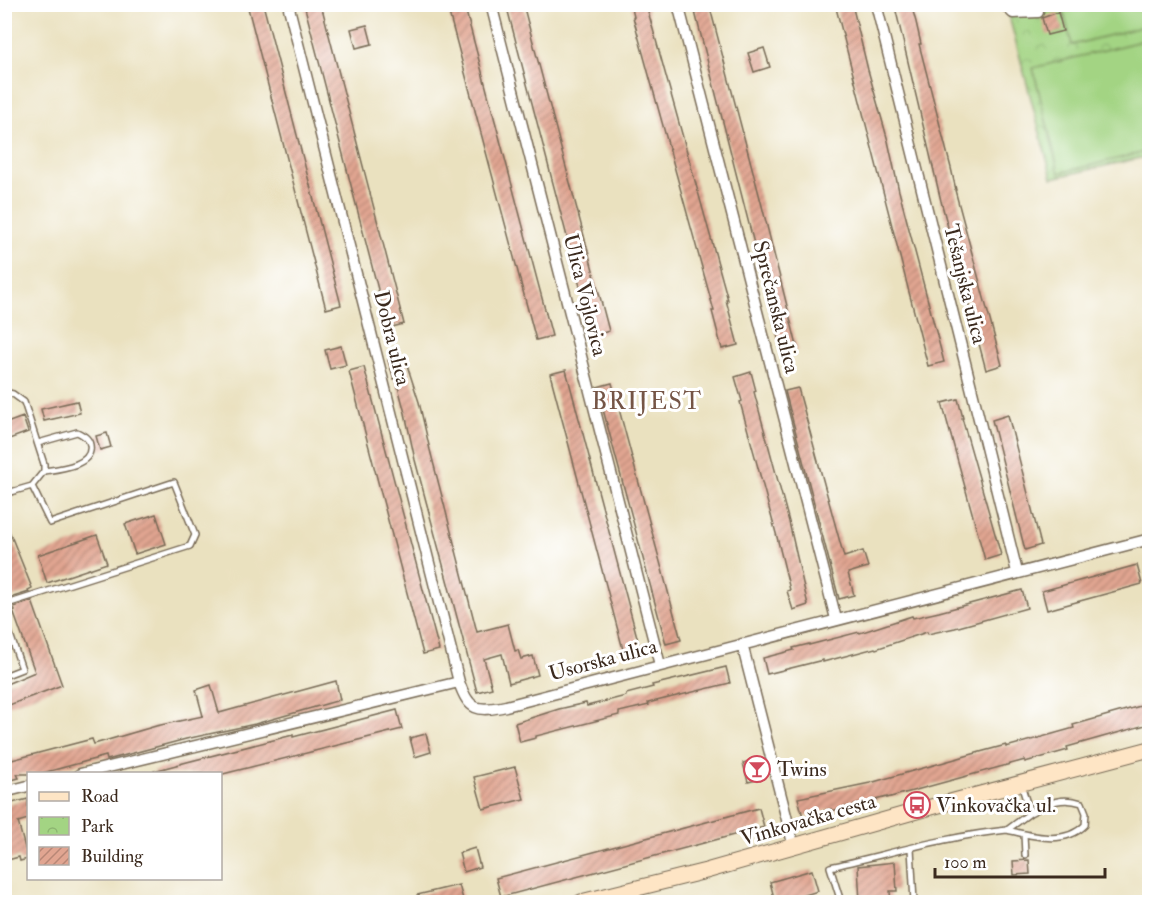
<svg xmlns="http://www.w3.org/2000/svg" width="1154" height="907" viewBox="0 0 1154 907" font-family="'IM FELL Double Pica',serif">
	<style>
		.park { fill: url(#park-crowns); stroke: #6f7f50; stroke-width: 1.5 }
		.pitch { fill: #a3d483; stroke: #6f7f50; stroke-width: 1.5 }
		.building { fill: url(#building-hatch) }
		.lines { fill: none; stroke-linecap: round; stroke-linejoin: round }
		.lane-casing { stroke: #786a56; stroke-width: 8 }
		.street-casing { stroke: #786a56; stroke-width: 13 }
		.secondary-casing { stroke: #786a56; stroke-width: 17 }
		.lane { stroke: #fff; stroke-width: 5 }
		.street { stroke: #fff; stroke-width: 10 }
		.secondary { stroke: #fee5c5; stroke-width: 15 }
		.labels { text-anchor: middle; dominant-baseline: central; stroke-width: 6; stroke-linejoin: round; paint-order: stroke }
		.street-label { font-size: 21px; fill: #3b2a1e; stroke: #fff }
		.poi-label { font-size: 21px; fill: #3b2a1e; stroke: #fff; text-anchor: start }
		.quarter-label { font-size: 24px; letter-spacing: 1.5px; fill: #755546; stroke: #fff }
	</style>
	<defs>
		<pattern id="park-crowns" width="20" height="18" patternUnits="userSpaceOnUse" patternTransform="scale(1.5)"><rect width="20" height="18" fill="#a3d483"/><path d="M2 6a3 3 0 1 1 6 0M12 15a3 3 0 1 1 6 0" fill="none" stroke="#8db671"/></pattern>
		<pattern id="building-hatch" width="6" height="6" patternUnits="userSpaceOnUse" patternTransform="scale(1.5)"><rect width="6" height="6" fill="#e1a591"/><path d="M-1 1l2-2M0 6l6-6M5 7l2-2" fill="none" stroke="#b88776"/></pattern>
	</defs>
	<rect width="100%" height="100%" fill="#fff"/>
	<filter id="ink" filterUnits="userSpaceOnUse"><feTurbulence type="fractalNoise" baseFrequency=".0167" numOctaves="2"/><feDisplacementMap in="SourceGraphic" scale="12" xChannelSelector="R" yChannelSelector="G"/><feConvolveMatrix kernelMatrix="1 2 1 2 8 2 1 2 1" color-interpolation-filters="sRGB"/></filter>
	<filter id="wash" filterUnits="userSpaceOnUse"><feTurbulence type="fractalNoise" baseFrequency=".008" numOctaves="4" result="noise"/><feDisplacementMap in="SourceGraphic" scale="24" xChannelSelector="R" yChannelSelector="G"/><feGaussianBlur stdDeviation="1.35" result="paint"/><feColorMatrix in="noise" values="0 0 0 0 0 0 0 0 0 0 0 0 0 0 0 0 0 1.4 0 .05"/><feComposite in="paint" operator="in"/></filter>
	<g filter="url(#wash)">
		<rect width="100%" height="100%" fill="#eae1bf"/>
		<path class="park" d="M1006,5H1149V156L1052,178Z"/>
		<path class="pitch" d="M1085,4L1139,5L1145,26L1072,45L1063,10Z
			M1149,39V151L1059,173L1033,68Z"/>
		<g id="blocks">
			<path class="building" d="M247,4H263L341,305L326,309Z
				M304,4H320L323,12L404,324L388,328Z
				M464,4L552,336L536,340L448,9Z
				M506,4H523L609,331L593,336Z
				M631,4H646L728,300H726L738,345L722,349L712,311H714L633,17H634Z
				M693,4H709L761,202L798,350L782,354Z
				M835,4H852L868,70L888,141L899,191L944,362L928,366Z
				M905,4H911L916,22L921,44H919L951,168L956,190H955L1002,365L986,370L941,201L895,7Z
				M1058,12L1063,31L1047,35L1042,18Z
				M367,25L372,44L356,48L351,29Z
				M764,48L770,67L754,72L748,53Z
				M341,346L346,365L330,369L325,350Z
				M404,356L419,402L430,450L477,632L508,624L515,651L518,650L521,659L533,656L538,675L509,683L502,654L484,659L492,688L477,692L415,460L405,413L396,379H394L388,360Z
				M364,367L439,650L423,654L349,371Z
				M566,370L641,652L625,657L550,374Z
				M751,372L756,391L754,392L789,522L808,605L793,610L787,591L790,590L777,537L740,402L742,401L735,377Z
				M612,383L681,640L666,644L597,387Z
				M798,388L844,557L863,551L868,567L848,573L854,595L839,599L785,391Z
				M958,399L963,418H962L1001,555L985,560L942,403Z
				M77,401L80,413L44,421L41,409Z
				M1008,415L1041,545L1025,550L992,420Z
				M23,417L28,432L4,441V424Z
				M107,433L111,447L100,450L96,436Z
				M156,514L166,544L135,554L125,524Z
				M4,518L32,588L28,590L29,592L10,598L4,583Z
				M97,535L107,563L47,583L38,555Z
				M1137,565L1142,584L1047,610L1042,591Z
				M1022,590L1027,608L955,628L928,634L927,632L876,649L875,648L823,662V660L767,674L763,658L794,650L793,648L809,644V645L859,632L860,633L912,616L913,618L939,612Z
				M32,601L62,685L4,707V685L35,672L13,611L15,610L14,607Z
				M726,667L730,683L648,703L649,705L619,712V715L536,736V738L520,742L515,723L559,709L586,703L587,706L626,696V694L653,687L652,685Z
				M336,681L340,700L255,724L186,739L107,760L106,756L39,774H17L19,778L4,782V762L92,739L94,744L156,726L203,716L196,690L211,685L219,713Z
				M1144,705L1149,724L1067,747L1068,750L1025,762V760L887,798V797L831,811V809L803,817L798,798L870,783L980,752L1006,745V747L1074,728L1073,725Z
				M397,710L402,729L386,733L223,774H155L154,771L187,762L293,735V737Z
				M426,734L431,752L415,757L410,738Z
				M758,759L764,778L748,782L743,763Z
				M515,767L524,799L483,809L474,777Z
				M28,799V819L18,822L28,859L20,861L19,857L4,861V805Z
				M759,808L764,827L501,897L496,878Z
				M475,848L480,867L464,872L459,853Z
				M1029,860L1030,874L1014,875L1013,861Z
				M895,862L897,891H890L891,903H860L858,866Z
				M812,870L818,891L792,899L793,903H783L782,899L775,902L770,882Z
				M459,885L464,903H419L417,895Z"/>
		</g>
	</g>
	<g filter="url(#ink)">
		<use href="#blocks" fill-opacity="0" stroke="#786a56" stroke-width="1.5"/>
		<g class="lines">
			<defs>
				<path id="lane" d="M4,392L13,394L24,402L44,464V471L32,486L4,494
					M38,443L77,432C83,435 89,438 90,445C94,466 58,469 44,471
					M4,605L190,546L195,535L174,482L50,523L32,486
					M4,617L22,669L4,676
					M1021,784L1030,813C1049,803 1061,796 1082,803L1086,813L1085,825C1064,846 1033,836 1007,830L1030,813
					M1024,834L1025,855
					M911,848L914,902
					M841,902L830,867C889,854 947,836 1007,830"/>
				<path id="street" d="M288,4L459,682
					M491,4L660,665
					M678,4L836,619
					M876,4L1017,572
					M1004,4L1013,13L1038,12
					M742,644L794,847
					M80,774L459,682C469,711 477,712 506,706L1150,539
					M4,792L28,786"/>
				<path id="secondary" d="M581,902L706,871L920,810L1150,749"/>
			</defs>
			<use href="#lane" class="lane-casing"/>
			<use href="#street" class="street-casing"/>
			<use href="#secondary" class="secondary-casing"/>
			<use href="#lane" class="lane"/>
			<use href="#street" class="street"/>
			<use href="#secondary" class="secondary"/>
		</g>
	</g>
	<defs>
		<symbol id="bar-ring" viewBox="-11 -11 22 22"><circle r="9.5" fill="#fff" stroke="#d1495b" stroke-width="1.5"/><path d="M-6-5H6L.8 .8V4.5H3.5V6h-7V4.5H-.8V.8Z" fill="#d1495b"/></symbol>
		<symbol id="bus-ring" viewBox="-11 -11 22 22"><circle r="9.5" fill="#fff" stroke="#d1495b" stroke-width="1.5"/><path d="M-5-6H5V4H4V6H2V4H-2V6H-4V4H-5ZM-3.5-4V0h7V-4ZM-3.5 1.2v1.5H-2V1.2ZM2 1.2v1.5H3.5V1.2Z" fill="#d1495b"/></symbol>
	</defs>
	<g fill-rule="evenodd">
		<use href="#bar-ring" x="742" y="754" width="30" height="30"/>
		<use href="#bus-ring" x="902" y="790" width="30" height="30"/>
	</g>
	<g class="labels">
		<g class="street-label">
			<text transform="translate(965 284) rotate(76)">Tešanjska ulica</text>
			<text transform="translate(585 295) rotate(76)">Ulica Vojlovica</text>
			<text transform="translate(776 307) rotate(76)">Sprečanska ulica</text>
			<text transform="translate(392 338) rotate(76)">Dobra ulica</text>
			<text transform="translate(603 660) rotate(-15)">Usorska ulica</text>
			<text transform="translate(808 820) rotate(-16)">Vinkovačka cesta</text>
		</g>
		<g class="poi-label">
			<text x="777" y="769">Twins</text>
			<text x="936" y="805">Vinkovačka ul.</text>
		</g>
		<g class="quarter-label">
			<text x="647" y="401">BRIJEST</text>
		</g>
	</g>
	<rect width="1154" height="907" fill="none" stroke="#fff" stroke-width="24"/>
	<rect x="27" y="772" width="195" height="108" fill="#ffffff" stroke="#b1aaa5" stroke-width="1.5"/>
	<rect x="39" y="792" width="30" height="9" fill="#fee5c5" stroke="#b1aaa5" stroke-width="1.5"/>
	<text x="81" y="802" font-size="18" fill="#3b2a1e">Road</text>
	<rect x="39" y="817" width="30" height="18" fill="url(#park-crowns)" stroke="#b1aaa5" stroke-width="1.5"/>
	<text x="81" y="832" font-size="18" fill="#3b2a1e">Park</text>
	<rect x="39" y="847" width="30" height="18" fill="url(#building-hatch)" stroke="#b1aaa5" stroke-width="1.5"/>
	<text x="81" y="862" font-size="18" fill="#3b2a1e">Building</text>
	<path d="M935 868v9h170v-9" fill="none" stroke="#3b2a1e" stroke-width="3"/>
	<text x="944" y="868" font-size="18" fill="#3b2a1e" stroke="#ffffff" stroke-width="4.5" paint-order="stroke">100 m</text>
</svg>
